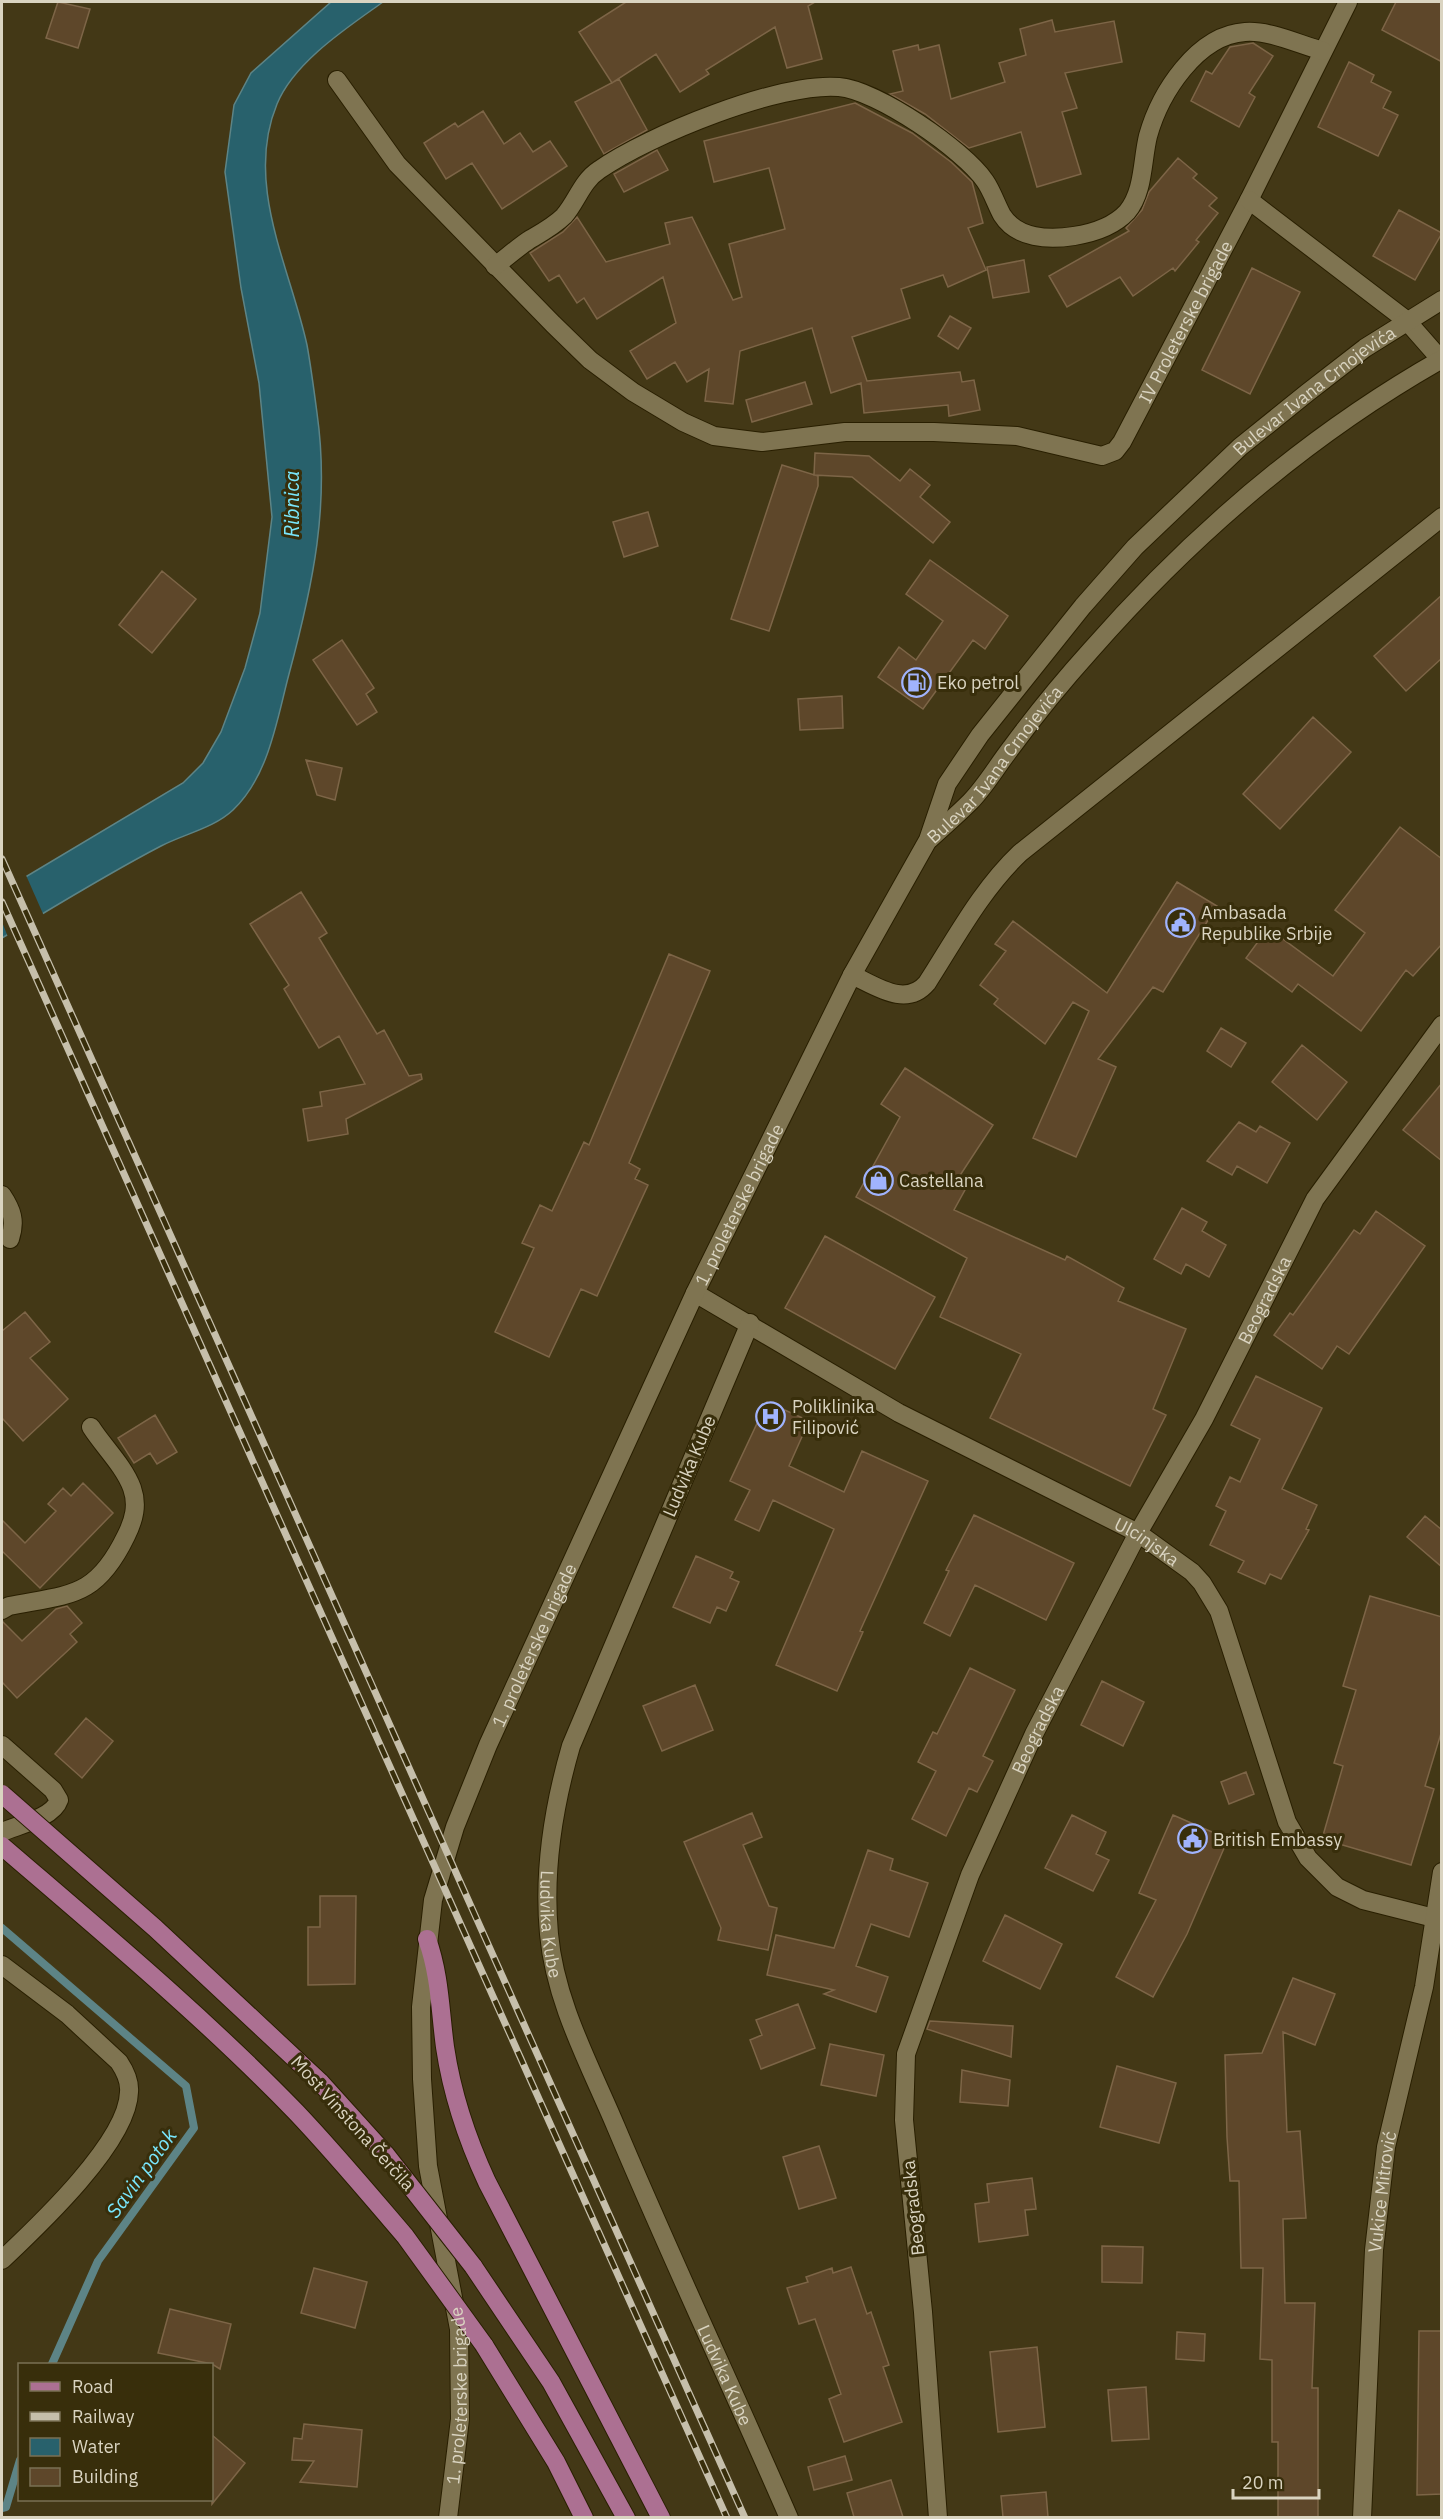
<svg xmlns="http://www.w3.org/2000/svg" width="1443" height="2519" viewBox="0 0 1443 2519" font-family="'IBM Plex Sans',sans-serif">
	<style>
		.water { fill: #28616c; stroke: #5d8486; stroke-width: 1.5 }
		.pier { fill: #433816 }
		.lines { fill: none; stroke-linecap: round; stroke-linejoin: round }
		.stream { stroke: #5d8486; stroke-width: 8 }
		.building { fill: #5e472a; stroke: #7d6547; stroke-width: 1.5 }
		.street-casing { stroke: #291f00; stroke-width: 20 }
		.secondary-casing { stroke: #291f00; stroke-width: 20 }
		.primary-casing { stroke: #291f00; stroke-width: 20 }
		.street { stroke: #7f7451; stroke-width: 18 }
		.secondary { stroke: #7f7451; stroke-width: 18 }
		.primary { stroke: #ac7092; stroke-width: 18 }
		.rail-casing { stroke: #c6bfab; stroke-width: 7 }
		.rail { stroke: #382e0b; stroke-width: 4.5; stroke-dasharray: 14; stroke-linecap: butt }
		.primary-bridge-casing { stroke: #291f00; stroke-width: 20; stroke-linecap: butt }
		.primary-bridge { stroke: #ac7092; stroke-width: 18 }
		.labels { text-anchor: middle; dominant-baseline: central; stroke-width: 6; stroke-linejoin: round; paint-order: stroke }
		.street-label { font-size: 18px; fill: #dad4c1; stroke: #382e0b }
		.poi-label { font-size: 18px; fill: #dad4c1; stroke: #382e0b; text-anchor: start }
		.water-label { font-size: 20px; font-style: italic; fill: #79e7fd; stroke: #382e0b }
	</style>
	<rect width="100%" height="100%" fill="#433816"/>
	<path class="water" d="M331,2H383C348,27 294,62 277,104C244,184 290,267 307,345C311,367 314,390 317,413C330,505 313,585 289,674C277,719 269,776 233,810C214,828 184,834 161,846C107,874 54,907 2,938V891L183,783L203,763L221,732L245,668L260,613L272,517L259,383L241,288L225,172L234,105L251,73Z"/>
	<path class="pier" d="M25,873L44,916L8,937L2,922V887Z"/>
	<g class="lines">
		<path class="stream" d="M2,1928L186,2086L194,2128L98,2261L52,2364
			M2,2508L6,2507L20,2460"/>
	</g>
	<path class="building" d="M58,2L90,9L78,48L46,38Z
		M626,2H815L808,6L822,59L787,68L775,27L706,70L709,74L680,92L656,54L612,83L579,32Z
		M1396,2H1442V62L1382,30Z
		M1052,20L1055,32L1114,21L1122,62L1065,73L1077,108L1062,112L1081,174L1037,187L1021,132L969,148L925,114L890,94L903,91L893,51L918,45L919,50L939,45L951,99L1005,82L999,63L1026,55L1020,29Z
		M1253,43L1273,56L1249,93L1255,97L1239,127L1191,101L1206,71L1212,74L1230,47Z
		M1349,62L1374,75L1371,82L1391,92L1383,108L1398,115L1378,156L1318,127Z
		M619,79L647,130L604,154L575,102Z
		M855,103L912,133L951,162L972,182L983,223L968,228L986,270L948,287L943,275L901,289L910,318L852,337L867,381L960,372L962,382L974,380L980,410L949,416L948,405L864,413L861,383L831,393L812,328L740,351L733,404L705,401L709,369L687,382L675,362L647,379L630,351L676,323L663,277L597,319L584,298L577,303L559,275L549,281L530,253L563,232L577,217L606,262L670,244L665,223L692,217L733,300L742,297L729,244L785,229L769,168L714,182L704,141Z
		M483,111L504,144L520,133L533,152L550,141L567,166L502,209L472,163L446,179L424,143L455,123L458,127Z
		M657,150L668,170L624,192L614,174Z
		M1178,158L1197,174L1193,178L1217,198L1209,206L1218,213L1196,240L1199,242L1175,271L1173,268L1133,296L1120,277L1067,307L1049,276L1129,231L1126,228L1142,210L1149,192Z
		M1399,210L1442,233L1415,280L1373,256Z
		M1024,260L1029,292L993,298L987,267Z
		M1252,268L1300,292L1250,394L1202,370Z
		M950,316L971,328L958,349L938,336Z
		M805,382L812,404L752,422L746,400Z
		M815,453L869,456L900,481L910,469L930,485L920,497L950,522L933,543L852,477L814,475Z
		M782,465L818,476V486L769,631L731,619Z
		M648,512L658,546L624,557L613,522Z
		M930,560L1008,616L985,649L973,640L923,709L878,677L899,647L916,660L943,621L906,594Z
		M162,571L196,599L152,653L119,625Z
		M1442,595V658L1406,691L1374,656Z
		M342,640L374,688L366,694L377,712L357,725L313,660Z
		M842,696L843,728L800,730L798,699Z
		M1313,717L1351,752L1280,829L1243,794Z
		M306,760L342,768L335,800L317,795Z
		M1400,827L1442,859V944L1413,976L1406,970L1361,1031L1298,984L1292,992L1246,958L1268,928L1333,976L1365,933L1335,910Z
		M1177,882L1217,906L1163,992L1153,987L1098,1059L1116,1067L1076,1157L1033,1138L1089,1011L1073,1002L1045,1044L994,1004L998,999L980,985L1006,951L995,944L1013,921L1107,993Z
		M301,892L327,933L319,938L377,1034L384,1030L409,1076L421,1074L422,1079L346,1119L348,1134L308,1141L303,1109L322,1106L320,1092L365,1084L339,1036L319,1048L284,989L289,985L250,924Z
		M669,954L710,971L629,1163L640,1169L635,1179L648,1185L597,1296L581,1289L549,1357L495,1332L534,1248L522,1243L540,1205L552,1211L584,1142L589,1145Z
		M1221,1028L1246,1043L1231,1067L1207,1051Z
		M1302,1045L1347,1082L1317,1120L1272,1082Z
		M905,1068L993,1125L955,1183L966,1188L954,1210L1065,1260L1067,1256L1124,1288L1118,1301L1186,1329L1153,1409L1166,1415L1130,1486L990,1418L1021,1354L940,1317L967,1258L856,1197L900,1117L881,1104Z
		M1442,1083V1161L1403,1130Z
		M1239,1122L1256,1132L1260,1126L1290,1143L1267,1183L1237,1166L1232,1175L1207,1161Z
		M1182,1208L1207,1222L1202,1231L1226,1245L1209,1277L1186,1264L1181,1274L1154,1259Z
		M1376,1211L1425,1246L1349,1354L1337,1346L1322,1369L1274,1335L1290,1313L1293,1315L1354,1230L1360,1234Z
		M825,1236L935,1297L895,1369L785,1308Z
		M25,1312L50,1342L30,1358L68,1399L23,1441L2,1418V1331Z
		M1256,1376L1322,1408L1282,1489L1317,1505L1306,1529L1309,1530L1281,1579L1270,1574L1265,1584L1238,1572L1244,1561L1210,1545L1226,1511L1216,1506L1230,1477L1240,1482L1260,1439L1231,1425Z
		M767,1402L809,1421L789,1466L844,1492L862,1451L928,1481L860,1631L863,1632L837,1691L776,1665L834,1529L773,1500L759,1531L735,1520L750,1490L730,1481Z
		M155,1415L177,1452L157,1464L150,1453L134,1463L118,1438Z
		M83,1483L113,1513L40,1588L2,1551V1520L25,1543L56,1511L48,1504L63,1488L71,1496Z
		M974,1515L1074,1563L1046,1620L975,1585L950,1636L924,1623L949,1571L946,1570Z
		M1425,1516L1442,1530V1567L1407,1537Z
		M696,1556L733,1572L730,1578L739,1582L726,1611L717,1607L710,1623L673,1607Z
		M1370,1596L1442,1617V1730L1425,1786L1434,1789L1411,1865L1322,1839L1343,1766L1334,1763L1356,1690L1343,1686Z
		M67,1606L82,1623L70,1634L77,1642L17,1698L2,1682V1621L22,1641L56,1609Z
		M970,1668L1015,1690L983,1756L993,1761L977,1792L969,1788L946,1836L912,1819L936,1771L918,1762L933,1732L937,1734Z
		M1102,1681L1144,1702L1123,1746L1081,1725Z
		M695,1685L713,1730L662,1751L643,1706Z
		M86,1718L113,1741L82,1778L55,1754Z
		M1246,1772L1254,1794L1229,1804L1221,1782Z
		M752,1813L762,1837L743,1845L769,1906L777,1908L768,1950L718,1940L721,1928L684,1842Z
		M1072,1815L1106,1832L1096,1854L1109,1860L1093,1891L1045,1868Z
		M1173,1815L1228,1839L1187,1934L1153,1997L1116,1977L1156,1900L1139,1893Z
		M868,1850L893,1859L890,1870L928,1883L909,1937L871,1924L856,1966L888,1977L876,2012L824,1994L834,1990L767,1975L776,1935L834,1948Z
		M320,1896H356L355,1984L308,1985V1927H320Z
		M1005,1915L1062,1944L1040,1989L983,1961Z
		M1293,1978L1335,1994L1315,2045L1283,2032L1287,2132L1300,2131L1306,2218L1283,2219L1285,2303H1315L1312,2388H1318V2517H1278V2442H1272V2360L1260,2359L1263,2268H1241L1239,2181H1230L1227,2137L1225,2055L1262,2053Z
		M798,2004L815,2048L761,2069L750,2040L762,2035L756,2020Z
		M930,2021L1013,2026L1011,2057L927,2029Z
		M830,2044L884,2055L876,2096L821,2085Z
		M1117,2066L1176,2083L1159,2143L1100,2127Z
		M962,2070L1010,2080L1008,2106L960,2102Z
		M819,2146L836,2198L799,2209L783,2157Z
		M1032,2178L1036,2209L1025,2210L1028,2235L979,2242L975,2204L989,2202L987,2184Z
		M1102,2246L1143,2247L1142,2283L1102,2282Z
		M851,2267L867,2314L871,2312L889,2365L883,2367L902,2422L844,2442L829,2399L841,2394L815,2319L799,2324L787,2288L808,2282L806,2277L832,2268L833,2273Z
		M314,2268L367,2282L355,2328L301,2313Z
		M170,2309L231,2324L220,2369L212,2364L158,2353Z
		M1419,2331H1442V2494L1417,2495Z
		M1177,2332L1205,2334L1204,2361L1176,2359Z
		M1037,2347L1045,2427L998,2432L990,2352Z
		M1146,2387L1149,2439L1112,2441L1108,2390Z
		M304,2424L362,2430L357,2487L300,2482L314,2461L292,2460L294,2438L302,2439Z
		M212,2435L245,2463L212,2504Z
		M845,2456L852,2480L814,2490L808,2467Z
		M891,2480L903,2517H854L847,2493Z
		M1046,2492L1048,2517H1003L1001,2496Z"/>
	<g class="lines">
		<defs>
			<g id="street">
				<path id="s1" d="M337,80L397,164L553,324L590,360L633,392L683,422L714,436L762,442L845,432H934L1017,436L1102,456L1115,451L1122,442L1249,200L1348,2"/>
				<path d="M1249,200L1406,320L1442,361"/>
				<path d="M495,266C506,258 517,248 529,240C541,233 554,226 564,216C577,201 582,181 599,170C649,135 780,82 839,87C877,90 964,150 985,181C992,191 996,204 1002,215C1017,239 1049,240 1074,236C1093,233 1114,226 1127,212C1144,192 1142,160 1148,136C1160,93 1197,35 1245,32C1270,30 1300,45 1323,51"/>
				<path d="M852,975C876,986 906,1008 927,983C956,938 981,890 1020,853L1442,517"/>
				<path d="M2,1195C12,1210 16,1221 10,1239"/>
				<path id="s2" d="M695,1293L899,1413L1138,1533L1192,1572L1202,1583L1219,1611L1287,1822L1308,1858L1337,1887L1363,1900L1442,1920"/>
				<path id="s3" d="M750,1323L571,1746C553,1808 543,1870 549,1934C555,2002 590,2065 616,2127C671,2258 732,2387 789,2518"/>
				<path d="M2,1610L9,1606C71,1594 96,1598 126,1536C134,1520 138,1505 132,1488C124,1466 103,1446 91,1427"/>
				<path d="M2,1745L53,1790L59,1800C53,1818 18,1825 2,1832"/>
				<path d="M2,1965L67,2014L119,2062C125,2071 130,2081 129,2092C128,2142 37,2227 2,2260"/>
				<path id="s4" d="M938,2518L923,2312L904,2120L906,2054L970,1875L1034,1734L1138,1533L1204,1419L1315,1199L1442,1025"/>
				<path id="s5" d="M1362,2518L1374,2250L1386,2147L1424,1987L1442,1872"/>
			</g>
			<g id="secondary">
				<path id="s6" d="M930,839C943,827 957,815 970,802C985,787 997,766 1011,748C1036,714 1063,681 1091,650C1192,535 1308,435 1442,359"/>
				<path id="s7" d="M448,2518L460,2419L459,2329L428,2166L422,2079L421,2007L433,1900L455,1827L488,1745L695,1293L852,975L928,840L947,784L980,735L1083,606L1135,547L1240,447L1307,393L1365,348L1442,300"/>
			</g>
			<path id="primary" d="M2,1846C102,1932 204,2017 296,2112C334,2152 369,2194 405,2236
				M427,1939C440,1975 440,2010 445,2047C452,2094 467,2139 487,2182L661,2518
				M320,2082L386,2155
				M473,2266L551,2382L626,2518
				M484,2345L556,2462L584,2518"/>
		</defs>
		<use href="#street" class="street-casing"/>
		<use href="#secondary" class="secondary-casing"/>
		<use href="#primary" class="primary-casing"/>
		<use href="#street" class="street"/>
		<use href="#secondary" class="secondary"/>
		<use href="#primary" class="primary"/>
		<defs>
			<path id="rail" d="M2,859L745,2518
				M2,902L727,2518"/>
		</defs>
		<use href="#rail" class="rail-casing"/>
		<use href="#rail" class="rail"/>
		<defs>
			<path id="primary-bridge" d="M2,1794L155,1928L320,2082
				M386,2155L473,2266
				M405,2236L484,2345"/>
		</defs>
		<use href="#primary-bridge" class="primary-bridge-casing"/>
		<use href="#primary-bridge" class="primary-bridge"/>
	</g>
	<defs>
		<symbol id="fuel-ring" viewBox="-11 -11 22 22"><circle r="9.5" fill="#382e0b" stroke="#a0b3fd" stroke-width="1.5"/><path d="M-5.5-6h7V0h2V4h1.3V-2.5L3-4.5l.8-.8L6-3V5H2.5V1h-1V6h-7ZM-4.2-4.7v3.2H.2V-4.7Z" fill="#a0b3fd"/></symbol>
		<symbol id="civic-ring" viewBox="-11 -11 22 22"><circle r="9.5" fill="#382e0b" stroke="#a0b3fd" stroke-width="1.5"/><path d="M-.6-6.5H3V-4.5H.6V-3L4-1V1h2V6H-6V1h2V-1L-.6-3ZM-1.2 2.5V6h2.4V2.5Z" fill="#a0b3fd"/></symbol>
		<symbol id="shop-ring" viewBox="-11 -11 22 22"><circle r="9.5" fill="#382e0b" stroke="#a0b3fd" stroke-width="1.5"/><path d="M-5-2.5h2.3a2.7 3.5 0 0 1 5.4 0H5L5.5 6h-11ZM-1.5-2.5h3a1.5 2.3 0 0 0-3 0Z" fill="#a0b3fd"/></symbol>
		<symbol id="hospital-ring" viewBox="-11 -11 22 22"><circle r="9.5" fill="#382e0b" stroke="#a0b3fd" stroke-width="1.5"/><path d="M-5-5h3v3.5h4V-5h3V5h-3V1.5h-4V5h-3Z" fill="#a0b3fd"/></symbol>
	</defs>
	<g fill-rule="evenodd">
		<use href="#fuel-ring" x="900" y="666" width="33" height="33"/>
		<use href="#civic-ring" x="1164" y="906" width="33" height="33"/>
		<use href="#shop-ring" x="862" y="1164" width="33" height="33"/>
		<use href="#hospital-ring" x="754" y="1400" width="33" height="33"/>
		<use href="#civic-ring" x="1176" y="1822" width="33" height="33"/>
	</g>
	<g class="labels">
		<g class="street-label">
			<text stroke="none"><textPath href="#s1" startOffset="1077">IV Proleterske brigade</textPath></text>
			<text stroke="none"><textPath href="#s7" startOffset="2394">Bulevar Ivana Crnojevića</textPath></text>
			<text stroke="none"><textPath href="#s6" startOffset="99">Bulevar Ivana Crnojevića</textPath></text>
			<text stroke="none"><textPath href="#s7" startOffset="1383">1. proleterske brigade</textPath></text>
			<text stroke="none"><textPath href="#s4" startOffset="1302">Beogradska</textPath></text>
			<text transform="translate(689 1466) rotate(-67)">Ludvika Kube</text>
			<text stroke="none"><textPath href="#s2" startOffset="516">Ulcinjska</textPath></text>
			<text stroke="none"><textPath href="#s7" startOffset="897">1. proleterske brigade</textPath></text>
			<text stroke="none"><textPath href="#s4" startOffset="816">Beogradska</textPath></text>
			<text stroke="none"><textPath href="#s3" startOffset="640">Ludvika Kube</textPath></text>
			<text transform="translate(353 2123) rotate(48)">Most Vinstona Čerčila</text>
			<text stroke="none"><textPath href="#s5" startOffset="327">Vukice Mitrović</textPath></text>
			<text transform="translate(913 2208) rotate(-96)">Beogradska</text>
			<text stroke="none"><textPath href="#s3" startOffset="1126">Ludvika Kube</textPath></text>
			<text stroke="none"><textPath href="#s7" startOffset="123">1. proleterske brigade</textPath></text>
		</g>
		<g class="poi-label">
			<text x="937" y="682">Eko petrol</text>
			<text x="1201" y="912">Ambasada<tspan x="1201" dy="21">Republike Srbije</tspan></text>
			<text x="899" y="1180">Castellana</text>
			<text x="792" y="1406">Poliklinika<tspan x="792" dy="21">Filipović</tspan></text>
			<text x="1213" y="1839">British Embassy</text>
		</g>
		<g class="water-label">
			<text transform="translate(291 504) rotate(-90)">Ribnica</text>
			<text transform="translate(141 2173) rotate(-54)">Savin potok</text>
		</g>
	</g>
	<rect width="1443" height="2519" fill="none" stroke="#dad4c1" stroke-width="6"/>
	<rect x="18" y="2363" width="195" height="138" fill="#382e0b" stroke="#797054" stroke-width="1.5"/>
	<rect x="30" y="2382" width="30" height="9" fill="#ac7092" stroke="#797054" stroke-width="1.5"/>
	<text x="72" y="2393" font-size="18" fill="#dad4c1">Road</text>
	<rect x="30" y="2412" width="30" height="9" fill="#c6bfab" stroke="#797054" stroke-width="1.5"/>
	<text x="72" y="2423" font-size="18" fill="#dad4c1">Railway</text>
	<rect x="30" y="2438" width="30" height="18" fill="#28616c" stroke="#797054" stroke-width="1.5"/>
	<text x="72" y="2453" font-size="18" fill="#dad4c1">Water</text>
	<rect x="30" y="2468" width="30" height="18" fill="#5e472a" stroke="#797054" stroke-width="1.5"/>
	<text x="72" y="2483" font-size="18" fill="#dad4c1">Building</text>
	<path d="M1233 2489v9h86v-9" fill="none" stroke="#dad4c1" stroke-width="3"/>
	<text x="1242" y="2489" font-size="18" fill="#dad4c1" stroke="#382e0b" stroke-width="4.5" paint-order="stroke">20 m</text>
</svg>
